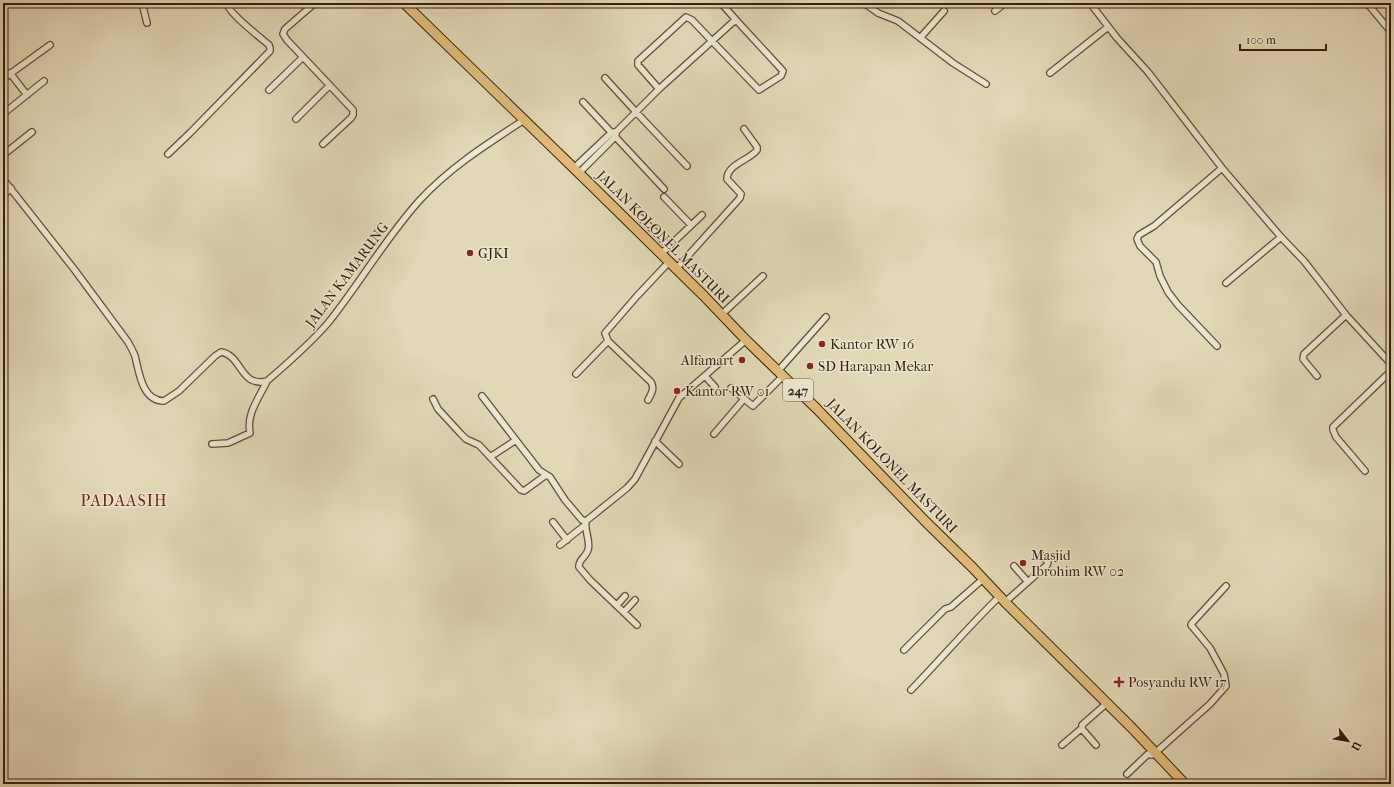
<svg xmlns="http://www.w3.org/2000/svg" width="1394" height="787" viewBox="0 0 1394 787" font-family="'IM FELL French Canon',serif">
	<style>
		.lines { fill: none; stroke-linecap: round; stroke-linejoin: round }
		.minor-casing { stroke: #624d36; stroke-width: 8 }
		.primary-casing { stroke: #381f0b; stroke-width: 11 }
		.minor { stroke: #ece6d0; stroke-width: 5.5 }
		.primary { stroke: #e1bc7b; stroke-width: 9 }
		.poi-dot { fill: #8f2418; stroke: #ece6d0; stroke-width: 1.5 }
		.labels { text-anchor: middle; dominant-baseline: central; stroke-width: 3; stroke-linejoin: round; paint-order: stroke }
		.shield { fill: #ece6d0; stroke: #6e5b46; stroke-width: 1 }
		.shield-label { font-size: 13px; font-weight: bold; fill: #381f0b }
		.street-label { font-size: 14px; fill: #381f0b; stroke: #ece6d0 }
		.poi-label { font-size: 14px; fill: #381f0b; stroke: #ece6d0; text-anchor: start }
		.quarter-label { font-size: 16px; letter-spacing: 1px; fill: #7a1f14; stroke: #ece6d0 }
	</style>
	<rect width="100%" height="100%" fill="#e2d8b6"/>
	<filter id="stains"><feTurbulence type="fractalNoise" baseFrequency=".005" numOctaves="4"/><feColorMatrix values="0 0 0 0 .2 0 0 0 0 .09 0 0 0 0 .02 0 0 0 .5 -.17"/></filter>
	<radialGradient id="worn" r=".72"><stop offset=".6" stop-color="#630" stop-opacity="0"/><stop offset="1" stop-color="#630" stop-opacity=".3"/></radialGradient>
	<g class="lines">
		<defs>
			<path id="minor" d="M142,3L147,23
				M315,3L285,29L283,34L287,40L353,110V115L351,118L323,144
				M721,3L737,21
				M864,3L878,13L898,21L953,63L986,84
				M1090,3L1117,38L1148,72L1222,168L1281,237L1304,261L1346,315L1391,364
				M1367,3L1391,32
				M995,11L1005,3
				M920,38L944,11
				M10,73L27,95
				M1050,73L1108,27
				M605,78L636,112L659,89L638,65V61L686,17L692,20L712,41L733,22L737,21L783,71L781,76L759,90L712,41L659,89
				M3,79L50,45
				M269,90L303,57
				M583,102L664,189
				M3,114L44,81
				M296,119L329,86
				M168,154L190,133L270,51V48L269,45C261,38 227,12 227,3
				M3,155L32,132
				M574,168L611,133L617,131L636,112L687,166
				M579,173L615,137L616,134
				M3,179L74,269L128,342C131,347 133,351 135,356C139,372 142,401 164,401L179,391L215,356L221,352C242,355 240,388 267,381C288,363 310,344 328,323C360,283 385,239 419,201C449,168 487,144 524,120
				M3,196L11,188
				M664,197L691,225
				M641,218L669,246
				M661,254L702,215
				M676,269L740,198L741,194L727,179C727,164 750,160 757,150V147L744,129
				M1226,283L1281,237
				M721,315L763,276
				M1217,346L1178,305L1168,292L1160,276L1156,262L1140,246L1137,239L1139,235L1154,226L1222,168
				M778,371L826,317
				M576,374L608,341
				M705,376L715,387
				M1317,376L1303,359L1304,354L1346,315
				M731,388L753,406L783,376
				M482,396L539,470L550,477L565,500L582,520L586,521
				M433,399L438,409L461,434L466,439L479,445L521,490L524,491L546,475
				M648,400C651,394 655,389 651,382L608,341L605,333L637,296L669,262
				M714,434L744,399
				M655,441L679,464
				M212,444L228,443L250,433C246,414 259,398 267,381
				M490,457L516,440
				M1365,471L1336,437L1333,430V427L1391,371
				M553,522L567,540
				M560,545L585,525
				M1014,566L1028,582
				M1005,602L1047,565L1048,562L1042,556
				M617,605L625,596
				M624,612L635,600
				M637,625L590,580L579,567C578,560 586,557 588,550C591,541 584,531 586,521L627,488L635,479L679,398L746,340
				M904,650L945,609L951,607L983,579
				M911,690C941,659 969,626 1000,596
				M1062,745L1082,728
				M1096,745L1082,729V725L1107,703
				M1127,774L1148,754L1152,755L1155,753L1210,704L1226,686L1224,674L1210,648L1191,625L1192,623L1226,586"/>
			<path id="primary" d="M404,3L587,181L704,296L746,340L817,409L925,521L973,568L1005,602L1131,727L1185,784"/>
		</defs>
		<use href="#minor" class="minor-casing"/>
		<use href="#primary" class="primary-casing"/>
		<use href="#minor" class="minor"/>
		<use href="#primary" class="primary"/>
	</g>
	<g class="poi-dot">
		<circle cx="470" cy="253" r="4"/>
		<circle cx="822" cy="344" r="4"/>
		<circle cx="742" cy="360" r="4"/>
		<circle cx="810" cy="366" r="4"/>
		<circle cx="677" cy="391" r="4"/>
		<circle cx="1023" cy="563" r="4"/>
		<path d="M1117 676h4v4h4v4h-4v4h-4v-4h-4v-4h4z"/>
	</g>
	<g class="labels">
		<rect class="shield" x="783" y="379" width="30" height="22" rx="3"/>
		<g class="shield-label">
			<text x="798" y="390">247</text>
		</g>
		<g class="street-label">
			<text transform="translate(663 237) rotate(45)">JALAN KOLONEL MASTURI</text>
			<text transform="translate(347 275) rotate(-53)">JALAN KAMARUNG</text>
			<text transform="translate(892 466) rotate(46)">JALAN KOLONEL MASTURI</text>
		</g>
		<g class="poi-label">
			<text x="478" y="253">GJKI</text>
			<text x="830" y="344">Kantor RW 16</text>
			<text x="734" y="360" text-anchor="end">Alfamart</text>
			<text x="818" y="366">SD Harapan Mekar</text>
			<text x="685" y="391">Kantor RW 01</text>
			<text x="1031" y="555">Masjid<tspan x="1031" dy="16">Ibrohim RW 02</tspan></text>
			<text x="1128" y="682">Posyandu RW 17</text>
		</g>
		<g class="quarter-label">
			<text x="124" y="500">PADAASIH</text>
		</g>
	</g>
	<rect width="1394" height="787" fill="none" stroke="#e2d8b6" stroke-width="16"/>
	<rect x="4" y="4" width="1386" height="779" fill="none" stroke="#381f0b" stroke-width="2"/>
	<rect x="8" y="8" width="1378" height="771" fill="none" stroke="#381f0b"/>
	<g transform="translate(1348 741) rotate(121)" stroke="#ece6d0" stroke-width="3" paint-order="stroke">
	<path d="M0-3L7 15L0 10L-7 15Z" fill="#381f0b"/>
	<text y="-6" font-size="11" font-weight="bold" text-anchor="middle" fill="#381f0b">U</text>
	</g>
	<path d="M1240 44v6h86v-6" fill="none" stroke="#381f0b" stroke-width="2"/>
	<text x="1246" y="44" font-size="12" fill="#381f0b" stroke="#ece6d0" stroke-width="3" paint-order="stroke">100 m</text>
	<rect width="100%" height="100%" filter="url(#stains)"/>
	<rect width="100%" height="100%" fill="url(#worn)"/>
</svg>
